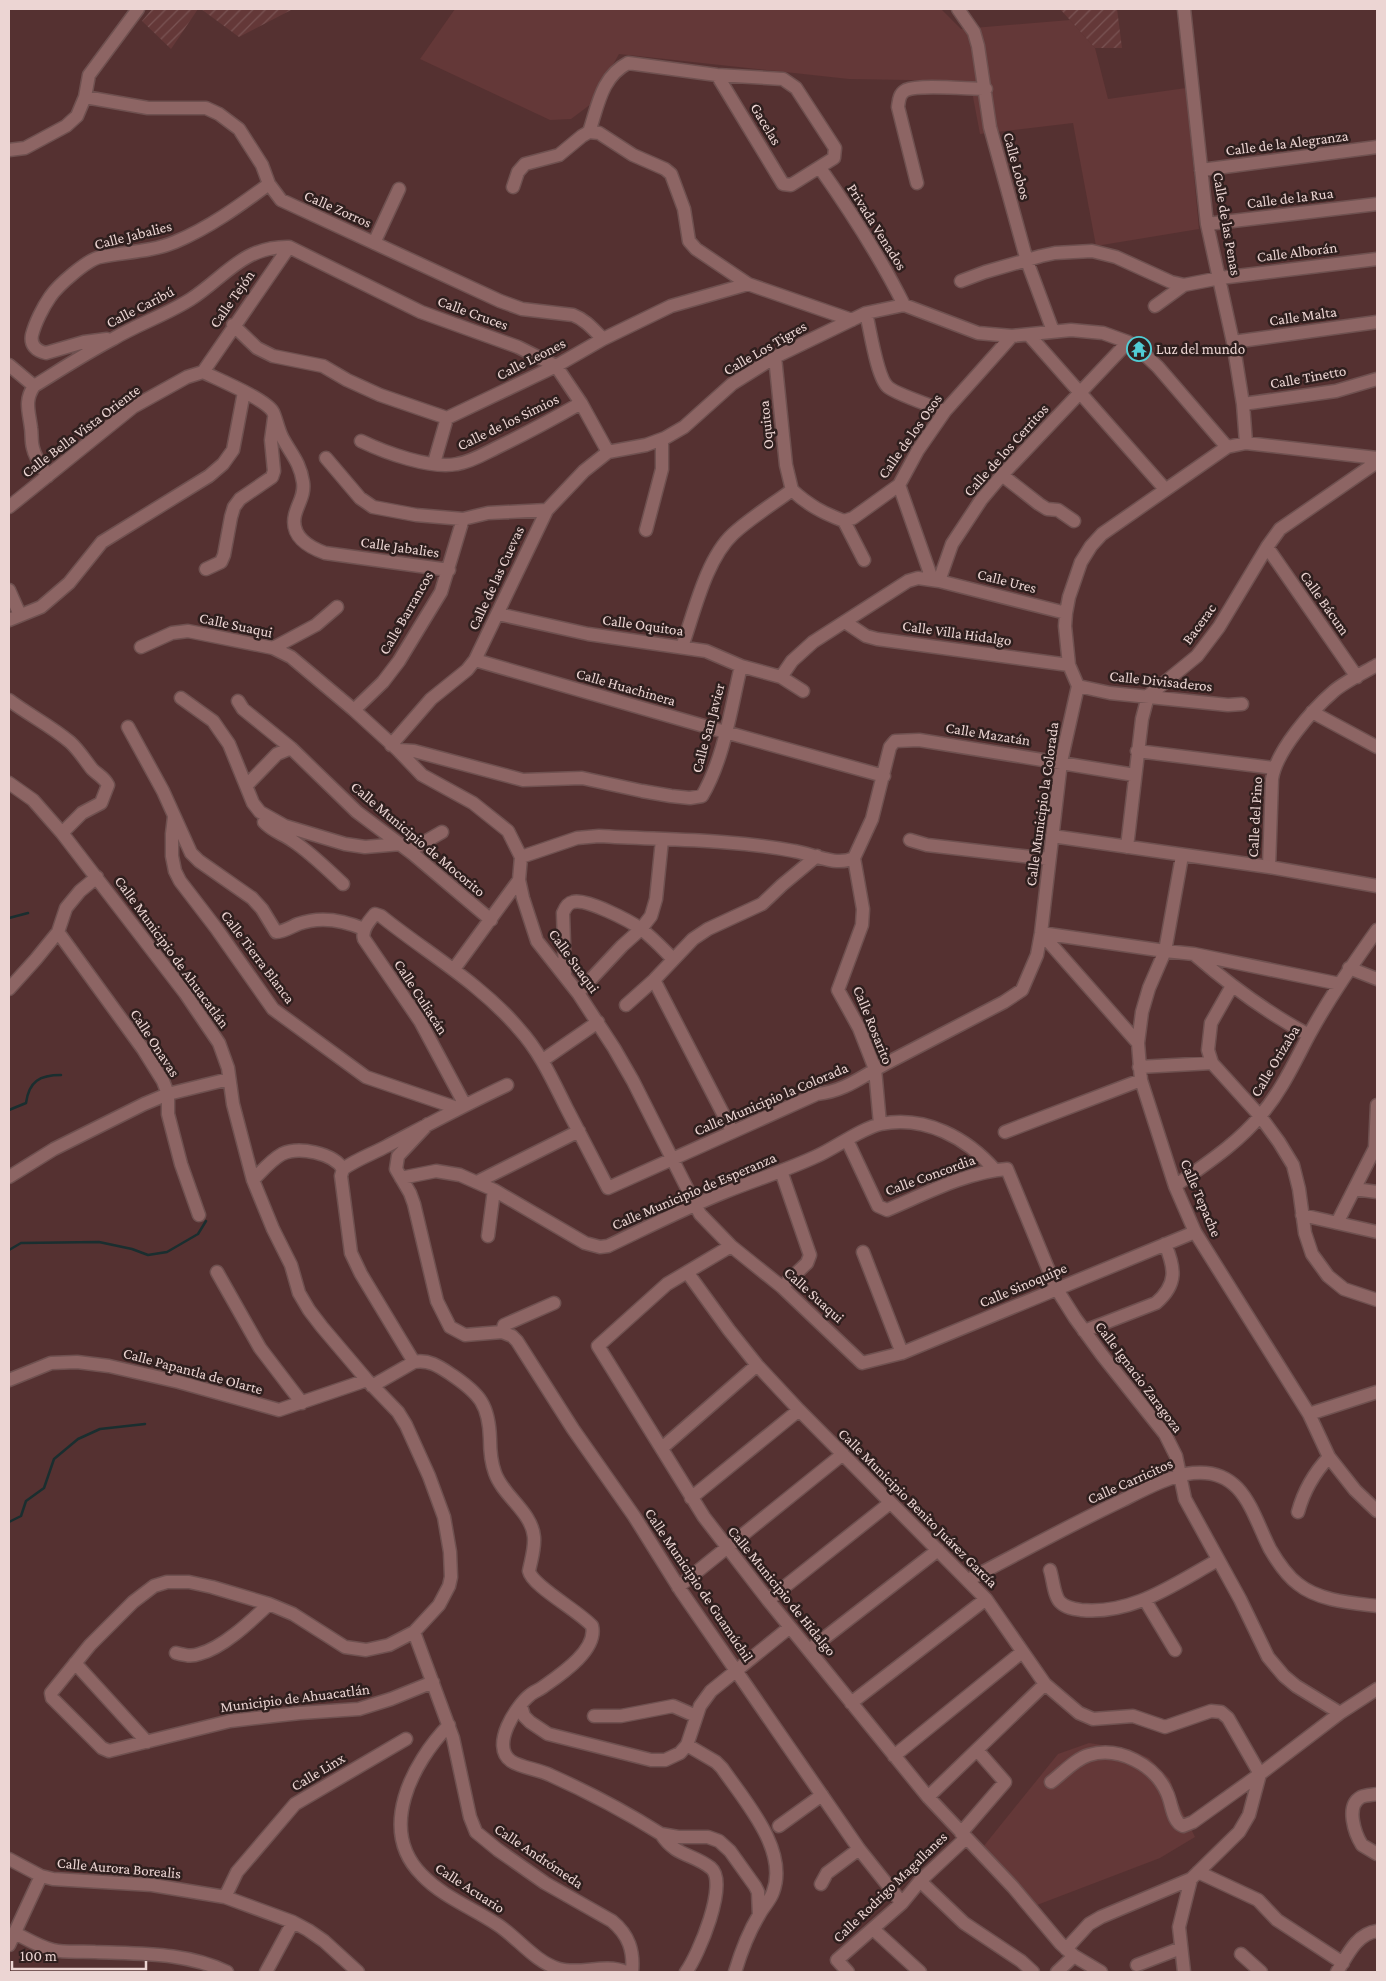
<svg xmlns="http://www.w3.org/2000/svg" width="1386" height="1981" viewBox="0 0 1386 1981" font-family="'Crimson Pro',serif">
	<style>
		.built { fill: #643838 }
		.industrial { fill: url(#industrial-furrows) }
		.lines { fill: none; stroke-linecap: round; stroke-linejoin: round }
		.stream { stroke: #1a2e2f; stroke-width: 2.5 }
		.minor-casing { stroke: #6f5150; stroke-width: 15 }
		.minor { stroke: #8d6564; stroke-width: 12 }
		.labels { text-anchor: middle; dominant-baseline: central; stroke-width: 5; stroke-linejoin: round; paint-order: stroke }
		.street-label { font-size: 15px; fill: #ecd5d3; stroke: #2f1f1e }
		.poi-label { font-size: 15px; fill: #ecd5d3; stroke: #2f1f1e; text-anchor: start }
	</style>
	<defs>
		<pattern id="industrial-furrows" width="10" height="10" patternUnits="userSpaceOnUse" patternTransform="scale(1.25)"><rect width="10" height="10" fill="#643838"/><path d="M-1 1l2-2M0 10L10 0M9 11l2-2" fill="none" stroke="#7a5454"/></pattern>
	</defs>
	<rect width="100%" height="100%" fill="#553131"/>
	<path class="built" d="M455,9H941L961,29L1070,20L1095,48L1108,99L1186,88L1199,229L1096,246L1073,123L980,134L970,81L849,79L619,54L591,104L571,119L550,120L420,59Z
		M1089,1743L1129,1749L1149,1758L1170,1779L1178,1803L1195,1837L1160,1858L1037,1905L983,1847L1058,1754Z"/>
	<path class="industrial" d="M152,9H198L171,49L142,21Z
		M201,9H293L239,37Z
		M1060,9H1117L1122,48H1095Z"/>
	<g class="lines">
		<path class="stream" d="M9,918L28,913
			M9,1110L26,1103C29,1081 40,1075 61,1075
			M9,1250L21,1243L99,1242L132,1249L148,1255L167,1252L198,1234L206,1221
			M9,1522L21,1516L26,1501L44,1488L54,1459L78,1439L100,1429L145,1424"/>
		<defs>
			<path id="minor" d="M958,9L974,32L978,46L990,127L1027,261L1053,331
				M1184,9L1207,224L1233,342L1243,404L1246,443
				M85,97L148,108H206L219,114L239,129L262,165L269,184L281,200L500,301L522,309L573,315C586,320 593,329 603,339
				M589,132C598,106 601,77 628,63L717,75L783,79L796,88L835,148L834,158L791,185L783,184L717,75
				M9,150L25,148L66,126L77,116L85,97L89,75L138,9
				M820,168C851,212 880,257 904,305
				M1201,170L1377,147
				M917,183L898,107C899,100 899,94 906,90C920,84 968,89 986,89
				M513,187L518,172L525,164L559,155L582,136L589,132L599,133L633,155L665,169L671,174L684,209L689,241L696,249L748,284
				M1207,224L1377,204
				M374,243L399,189
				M961,281L985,272L1041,256L1055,253L1092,251L1116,257L1171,282L1184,285L1220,278L1377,259
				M1155,306L1184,285
				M866,313C870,329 877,378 888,387C894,393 934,407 945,411
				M233,325L257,348L273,356L323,366L347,380L380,395L447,418L556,366L603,339L671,306L748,284L852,320
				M1029,335L1165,489
				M107,339L84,342L46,353C36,351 30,345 32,335C35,323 43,307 50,297C58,285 87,260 100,257C125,252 151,252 175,242C209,228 239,206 269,184
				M1233,342L1377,322
				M775,357L786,465L792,490
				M9,365L34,386C60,370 86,353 113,339C138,324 166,315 191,299C225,277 243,246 289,247L421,312L518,347L556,366L581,403L608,452
				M203,372C217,379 266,399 273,412C276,418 278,429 282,437C291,454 300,462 303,482C305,495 298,503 295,515C290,536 308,547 325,553L449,570
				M203,372L289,247
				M34,386C24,401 29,411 31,428C32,434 31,441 33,448C35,458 42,467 48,476
				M1243,404L1336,391L1377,379
				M361,441C386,453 430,469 457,464C471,462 484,454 496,448C525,434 553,419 581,403
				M326,458L360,498L373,507L416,515L463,519L488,513L547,510L584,471L608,452L646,445L665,438L684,427L732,384L775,357L866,313L904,305L978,333L1012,336L1071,330L1103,333L1128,342L1142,352L1158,367L1227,447
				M434,463L447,418
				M1002,475L1039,504L1047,509L1058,510L1074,521
				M899,485L932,579
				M792,490C808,505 823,513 844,521L864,560
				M9,507L133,407L187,377L203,372
				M844,521L853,518L899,485L918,450L945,411L1012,336
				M646,530L662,469V440
				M1267,547L1357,677
				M206,569L221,562L224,555L231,517L234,507L240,499L272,477L274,471L271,440L274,418
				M939,581L1066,613
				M9,590L20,615
				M498,614L588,634L706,651L741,666L781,677L792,661L813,642L908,581L918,578L939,581L952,544L981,500L1002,475L1128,342
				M9,620L41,607L69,583L102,542L209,476L223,464L233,450L244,392
				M845,622L866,636L877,639L1069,665
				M141,647L172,633L188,631L273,648L291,657L354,710L398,750L422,775L473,803L508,831L521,857L519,880L523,898L537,941L578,993L614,1048L633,1081L700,1214L731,1246L782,1287L862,1363L902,1353L1195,1232
				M682,647C694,613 706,559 733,534C749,519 773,504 792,490
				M273,648L316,625L337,607
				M475,660L547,510
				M781,677L803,691
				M1078,686L1110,693L1228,705L1242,704
				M181,698L213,721L229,744L253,803L260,812L285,826L345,844L365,847L401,844
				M9,700C29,715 51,726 70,742C78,749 85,760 92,769C98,775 104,777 108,785L101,803L82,813L62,833
				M238,701L243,709L291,748L357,812L413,854L491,920
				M354,710L383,682L399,661L441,592L463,519
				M1312,712L1377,747
				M128,727L163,791L191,853L199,861L252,898L262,909L276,932C283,932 291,927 298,924C320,916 343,920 364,929
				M391,745L431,699L467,670L475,660L725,732L884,776
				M398,750L414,751L523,780L582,778L642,791L671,796L690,798L702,796C724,759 731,708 741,666
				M1137,751L1274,768
				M9,783L33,800L62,833L185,993L219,1043L228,1068L233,1104L253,1180L273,1229L291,1265L299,1293L309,1310L322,1327L367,1380L398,1412L406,1425L429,1476L444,1517L450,1552L451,1577L449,1586L439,1605L414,1632L389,1645L366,1650L345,1647L293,1614L269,1604L212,1587L189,1582H167L154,1586L133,1602L90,1645L51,1693L52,1698L102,1748L109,1751L230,1721L300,1713L359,1709L391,1699L433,1682
				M246,786L277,754L291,748
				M174,817L172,834V856L175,871L180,881L216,928L273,1009L366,1077L457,1108
				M264,822C272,831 283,834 293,841C311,853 327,869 343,884
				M1052,836L1269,867L1377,886
				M910,840L927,845L1049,859
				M1127,847L1142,719L1148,696L1197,656L1219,627L1267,547L1280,529L1377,462
				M409,851L442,832
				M1182,856L1165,951L1149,988L1142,1012L1138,1043L1141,1080L1175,1186L1195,1232L1309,1414L1329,1457L1355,1490L1377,1511
				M521,857L577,838L599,836C664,840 730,839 794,851C813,854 836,867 854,858
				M1269,867L1272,779C1276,751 1312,710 1334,691C1346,681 1363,673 1377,665
				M58,932L143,1049L163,1081L168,1094V1114L181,1164L199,1215
				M1041,933L1165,951L1194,954L1340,984
				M1041,933L1138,1043
				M1195,955C1231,986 1267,1013 1309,1035
				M1349,968L1377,979
				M454,969L519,880
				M565,975L563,913C565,908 568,903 573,902C586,898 630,921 641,929C653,938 663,949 673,959
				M654,980L732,1131
				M1232,986L1211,1023L1208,1050L1212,1063L1260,1116L1279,1142L1293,1165L1299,1189L1305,1233L1312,1254L1328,1276L1344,1289L1377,1300
				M9,989L36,959L58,932L66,908L80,891L97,877
				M578,993L622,946L641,929L651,916L656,899L662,840
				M626,1005L654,980L693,939L708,929L762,904L782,885L817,856
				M543,1060L598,1022
				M1139,1067L1212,1063
				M465,1105L420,1021L364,939C361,930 369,921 375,914L381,916C427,953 480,983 519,1029C540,1052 552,1079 566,1107C580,1134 594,1161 608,1188L817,1094C846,1091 862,1076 887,1063C926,1043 965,1022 1004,1002L1022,990L1037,955L1041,933L1061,762L1078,686L1069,665L1065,626L1066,613L1069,597L1081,562L1091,546L1102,534L1227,447L1246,443L1377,458
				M428,1124L398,1156L396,1169L410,1193L414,1204L437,1301L450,1327L465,1335L502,1332L512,1336L517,1341L573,1429L634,1516L681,1591L859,1849L902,1903
				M880,1124L875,1069L859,1028L838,990L862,925L863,909L854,858L872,819L890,747L895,741L919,740L1135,775
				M1005,1132L1141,1080
				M847,1140L878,1206L887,1210C925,1194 966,1172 1007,1169L1056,1288L1075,1318L1102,1355L1165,1434L1176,1456L1185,1499L1240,1599L1268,1657L1284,1676L1296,1686L1340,1713
				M781,1171L810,1255L807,1263L782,1287
				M9,1177L54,1149L144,1104L168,1094L229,1079
				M401,1178L436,1171L460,1175L494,1190L585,1243L600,1247L608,1246C646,1228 685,1208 725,1192C755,1180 787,1170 817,1156C835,1148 862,1128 881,1124C925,1115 967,1138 995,1170
				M253,1180C262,1171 271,1160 282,1154C299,1146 333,1153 343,1169
				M477,1182L579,1131
				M1175,1186C1204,1165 1237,1144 1260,1116C1281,1092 1294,1063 1309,1035C1329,998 1353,964 1377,930
				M1354,1189L1377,1192
				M1302,1215L1377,1232
				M1337,1223L1375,1148L1377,1105
				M488,1236L494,1190
				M731,1246L667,1284L598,1346L704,1517L768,1600L928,1797L1013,1887L1060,1943L1074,1956L1101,1972
				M863,1252L902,1353
				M217,1272L260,1348L302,1403
				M687,1272L729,1330L757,1365L799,1410L986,1599L1045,1684L1079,1713L1093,1719L1133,1716L1165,1727L1211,1711L1221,1712L1228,1718L1260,1774L1193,1822L1183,1826C1172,1822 1172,1803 1167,1793C1155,1765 1119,1746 1089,1755C1075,1759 1063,1773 1051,1782
				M1084,1331L1156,1303C1178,1284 1175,1268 1165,1244
				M502,1332L504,1325L554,1303
				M414,1362L361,1274L351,1253L341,1176L343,1169C357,1159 372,1154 387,1146C427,1125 466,1104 507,1085
				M9,1380L51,1363L77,1362L109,1366L179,1382L279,1410L367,1380
				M372,1386L414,1362C429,1359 440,1367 452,1375C480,1394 489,1405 490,1439C490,1451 491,1462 495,1473C503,1496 532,1512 534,1537C535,1549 531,1560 529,1571C532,1586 579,1611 592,1626C598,1650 560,1675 543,1687C539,1690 533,1692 530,1695C516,1706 490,1746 511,1761C522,1768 538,1769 550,1775C588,1792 626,1812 661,1834L678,1837H708L719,1841L730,1851L755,1886L758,1892L759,1915
				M1309,1414L1377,1392
				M662,1448L757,1365
				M691,1498L799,1410
				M1298,1512C1304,1490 1314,1473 1329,1457
				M1050,1570C1053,1579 1054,1596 1060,1602C1066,1608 1074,1609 1081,1610C1133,1615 1174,1584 1218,1560
				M968,1580C1019,1553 1070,1525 1123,1500C1143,1490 1171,1475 1193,1473C1244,1468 1252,1514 1270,1549C1277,1561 1286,1575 1298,1584C1319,1601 1352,1603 1377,1606
				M678,1587L843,1454
				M768,1600L890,1503
				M1145,1600L1175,1650
				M414,1632L453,1738L470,1817L476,1832L498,1850L545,1883L612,1921C629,1935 634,1951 632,1972
				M809,1650L938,1550
				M176,1653C184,1655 191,1657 199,1654C223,1648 251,1621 269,1604
				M75,1663L147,1742
				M851,1703L986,1599
				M521,1706L524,1716L530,1722L548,1734L651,1760H665L680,1753L687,1745L700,1706L711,1691L790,1627
				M594,1716H621L673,1706L696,1716
				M449,1725C412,1763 377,1830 422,1875C443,1897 473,1908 498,1925C518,1938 535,1962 559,1969C581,1975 604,1963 626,1972
				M687,1745L716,1762L722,1768C744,1800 789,1850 773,1892C770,1901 763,1907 759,1915C748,1933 741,1952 735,1972
				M894,1756L1022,1652
				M1377,1794C1372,1795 1366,1795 1361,1797C1345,1806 1355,1834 1362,1845L1377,1854
				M928,1797L1045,1684
				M779,1826L822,1795
				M961,1833L1005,1782L977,1750
				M661,1834C676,1857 692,1853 711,1868C729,1883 698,1956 686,1972
				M9,1859L41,1876L53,1879L152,1885L225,1897L293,1922L308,1930L324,1941L358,1972
				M1198,1872L1258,1900L1277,1920L1343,1963
				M920,1881L964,1923L1021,1961L1033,1972
				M821,1884L827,1873L859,1849
				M225,1897L237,1872L295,1804L406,1739
				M873,1929L920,1972
				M15,1933C27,1939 40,1947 53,1950C67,1953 81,1951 95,1952C140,1954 186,1952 227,1972
				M9,1945L41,1876
				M1066,1949L1089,1924L1101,1917L1191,1879L1239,1832L1249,1815L1260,1774L1340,1713L1377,1689
				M1241,1954L1261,1972
				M1137,1965L1181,1948
				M266,1972L293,1922
				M848,1972L837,1960L902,1903L920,1881L966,1838
				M1057,1972L1074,1956
				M1184,1972L1179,1927L1191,1879
				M1337,1972C1347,1956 1356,1934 1377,1931"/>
		</defs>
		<use href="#minor" class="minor-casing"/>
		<use href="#minor" class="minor"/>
	</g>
	<defs>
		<symbol id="temple-ring" viewBox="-11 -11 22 22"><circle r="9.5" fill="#2f1f1e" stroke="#51ccd4" stroke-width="1.5"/><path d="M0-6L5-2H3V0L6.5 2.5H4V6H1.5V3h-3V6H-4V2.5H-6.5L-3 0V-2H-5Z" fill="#51ccd4"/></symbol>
	</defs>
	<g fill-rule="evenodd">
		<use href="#temple-ring" x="1125" y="335" width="28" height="28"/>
	</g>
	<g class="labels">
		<g class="street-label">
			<text transform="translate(766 124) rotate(59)">Gacelas</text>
			<text transform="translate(1287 143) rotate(-7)">Calle de la Alegranza</text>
			<text transform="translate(1017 166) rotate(75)">Calle Lobos</text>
			<text transform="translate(1290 198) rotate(-7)">Calle de la Rua</text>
			<text transform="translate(338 209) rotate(24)">Calle Zorros</text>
			<text transform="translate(1227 224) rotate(80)">Calle de las Penas</text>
			<text transform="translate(877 227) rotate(58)">Privada Venados</text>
			<text transform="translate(133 235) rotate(-14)">Calle Jabalies</text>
			<text transform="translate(1297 252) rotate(-7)">Calle Alborán</text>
			<text transform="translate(232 299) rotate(-55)">Calle Tejón</text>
			<text transform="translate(140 307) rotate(-27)">Calle Caribú</text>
			<text transform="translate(473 313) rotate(20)">Calle Cruces</text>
			<text transform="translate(1303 316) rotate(-8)">Calle Malta</text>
			<text transform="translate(765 348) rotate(-30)">Calle Los Tigres</text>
			<text transform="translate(531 359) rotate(-27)">Calle Leones</text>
			<text transform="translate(1308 377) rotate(-10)">Calle Tinetto</text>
			<text transform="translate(508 422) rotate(-26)">Calle de los Simios</text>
			<text transform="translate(766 425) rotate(-96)">Oquitoa</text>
			<text transform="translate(81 431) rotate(-37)">Calle Bella Vista Oriente</text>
			<text transform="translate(910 436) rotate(-55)">Calle de los Osos</text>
			<text transform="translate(1006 450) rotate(-48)">Calle de los Cerritos</text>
			<text transform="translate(400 547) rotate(8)">Calle Jabalies</text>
			<text transform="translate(496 578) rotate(-65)">Calle de las Cuevas</text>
			<text transform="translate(1007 581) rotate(14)">Calle Ures</text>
			<text transform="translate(1325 603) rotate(55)">Calle Bácum</text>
			<text transform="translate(406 613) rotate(-60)">Calle Barrancos</text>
			<text transform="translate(1199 624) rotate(-54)">Bacerac</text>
			<text transform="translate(236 625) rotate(12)">Calle Suaqui</text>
			<text transform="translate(643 625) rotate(8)">Calle Oquitoa</text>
			<text transform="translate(957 633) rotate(8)">Calle Villa Hidalgo</text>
			<text transform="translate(1161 681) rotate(6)">Calle Divisaderos</text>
			<text transform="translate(626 687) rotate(16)">Calle Huachinera</text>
			<text transform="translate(708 728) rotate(-75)">Calle San Javier</text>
			<text transform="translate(988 734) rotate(9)">Calle Mazatán</text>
			<text transform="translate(1042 804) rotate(-82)">Calle Municipio la Colorada</text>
			<text transform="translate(1255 817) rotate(-87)">Calle del Pino</text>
			<text transform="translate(418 839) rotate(40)">Calle Municipio de Mocorito</text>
			<text transform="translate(172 952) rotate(54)">Calle Municipio de Ahuacatlán</text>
			<text transform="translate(258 957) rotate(53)">Calle Tierra Blanca</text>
			<text transform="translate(574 961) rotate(54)">Calle Suaqui</text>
			<text transform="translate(421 997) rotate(57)">Calle Culiacán</text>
			<text transform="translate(873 1025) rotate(68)">Calle Rosarito</text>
			<text transform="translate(155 1043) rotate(57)">Calle Onavas</text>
			<text transform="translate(1275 1061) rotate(-59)">Calle Orizaba</text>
			<text transform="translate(771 1099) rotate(-23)">Calle Municipio la Colorada</text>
			<text transform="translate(930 1175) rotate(-20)">Calle Concordia</text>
			<text transform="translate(694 1191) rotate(-23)">Calle Municipio de Esperanza</text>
			<text transform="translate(1201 1198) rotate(67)">Calle Tepache</text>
			<text transform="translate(1023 1285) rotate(-23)">Calle Sinoquipe</text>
			<text transform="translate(814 1295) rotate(42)">Calle Suaqui</text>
			<text transform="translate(193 1371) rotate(15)">Calle Papantla de Olarte</text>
			<text transform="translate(1139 1377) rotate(53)">Calle Ignacio Zaragoza</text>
			<text transform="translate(1130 1481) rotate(-24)">Calle Carricitos</text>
			<text transform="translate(918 1508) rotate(45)">Calle Municipio Benito Juárez García</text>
			<text transform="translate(699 1585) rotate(56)">Calle Municipio de Guamúchil</text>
			<text transform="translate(782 1591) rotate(51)">Calle Municipio de Hidalgo</text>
			<text transform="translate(295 1698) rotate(-7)">Municipio de Ahuacatlán</text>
			<text transform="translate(318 1772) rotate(-31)">Calle Linx</text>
			<text transform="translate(539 1856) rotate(34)">Calle Andrómeda</text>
			<text transform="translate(119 1868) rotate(5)">Calle Aurora Borealis</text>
			<text transform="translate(890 1887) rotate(-44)">Calle Rodrigo Magallanes</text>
			<text transform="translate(470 1888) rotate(33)">Calle Acuario</text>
		</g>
		<g class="poi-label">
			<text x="1156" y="349">Luz del mundo</text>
		</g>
	</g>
	<rect width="1386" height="1981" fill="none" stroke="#ecd5d3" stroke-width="20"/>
	<path d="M12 1961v8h134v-8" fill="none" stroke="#ecd5d3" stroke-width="2.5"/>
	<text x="20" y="1961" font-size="15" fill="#ecd5d3" stroke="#2f1f1e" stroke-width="4" paint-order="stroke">100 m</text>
</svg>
